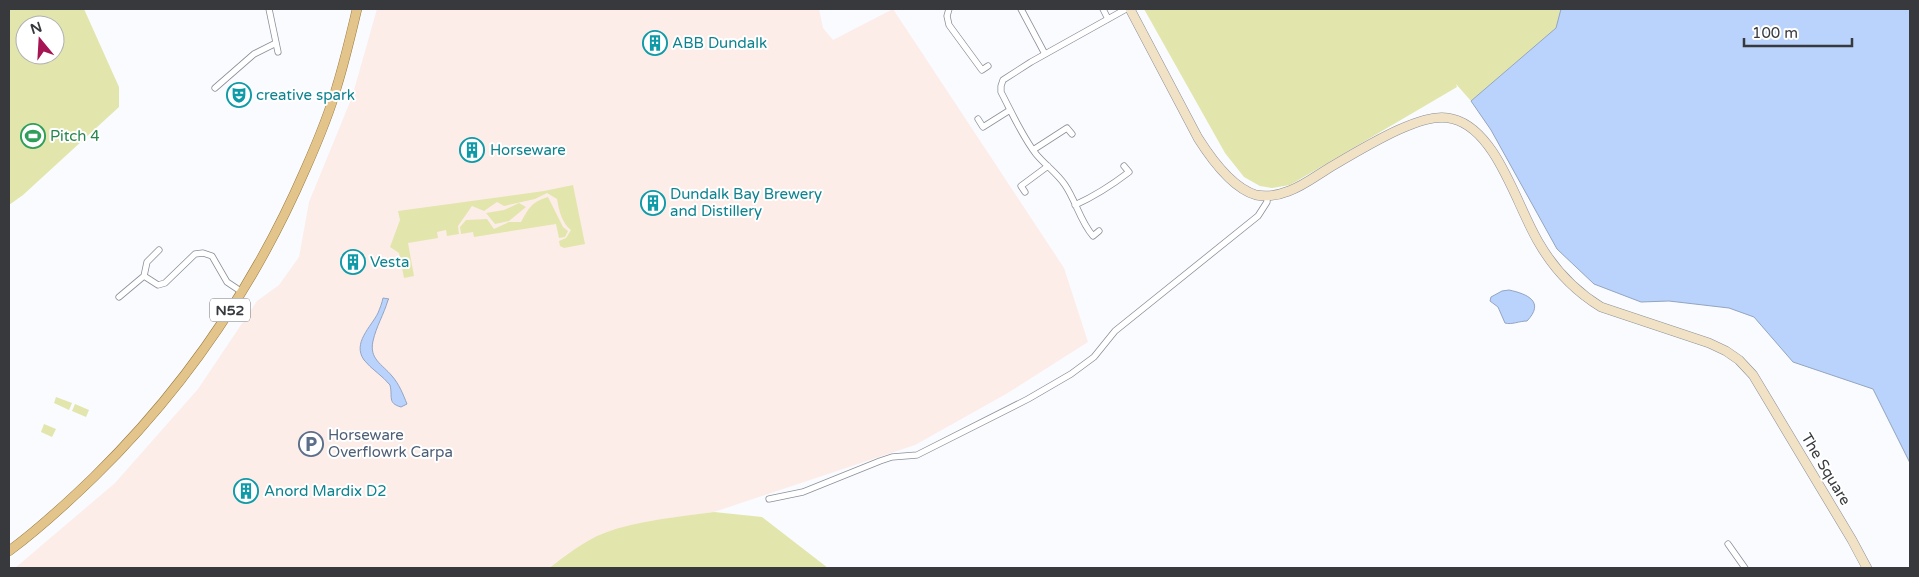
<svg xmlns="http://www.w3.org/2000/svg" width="1919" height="577" viewBox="0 0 1919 577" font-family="'Varela Round',sans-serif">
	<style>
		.industrial { fill: #fdede9 }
		.green { fill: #e2e6ac; fill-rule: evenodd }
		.water { fill: #bad3fc; stroke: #93a5c3 }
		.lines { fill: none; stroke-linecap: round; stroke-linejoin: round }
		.street-casing { stroke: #8b8f98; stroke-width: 7 }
		.secondary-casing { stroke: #8b8f98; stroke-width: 10 }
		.primary-casing { stroke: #9a7b3e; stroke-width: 10 }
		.street { stroke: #fff; stroke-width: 5.5 }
		.secondary { stroke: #f1e2c5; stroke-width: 9 }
		.primary { stroke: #e3c58b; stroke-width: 9 }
		.labels { text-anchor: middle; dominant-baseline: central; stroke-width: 4; stroke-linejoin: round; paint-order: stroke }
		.shield { fill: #fff; stroke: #737477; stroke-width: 1 }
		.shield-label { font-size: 14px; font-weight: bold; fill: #37393d }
		.culture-label { font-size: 15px; fill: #0d838f; stroke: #fff; text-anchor: start }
		.leisure-label { font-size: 15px; fill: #27864d; stroke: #fff; text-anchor: start }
		.service-label { font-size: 15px; fill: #4e5e75; stroke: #fff; text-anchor: start }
		.street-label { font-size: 15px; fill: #37393d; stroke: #fff }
	</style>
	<rect width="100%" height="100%" fill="#f9fbff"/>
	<path class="industrial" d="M377,9H819L823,28L833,40L893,9L1064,268L1088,342L1006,394L915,445L714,512L649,521L603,533L567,554L549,568H15L115,483L198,389L257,301L279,285L299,257L309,202L352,97Z"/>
	<path class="green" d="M9,9H84L119,87V107L23,195L9,205ZM25,25H55V55H25Z
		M1144,9H1910V463L1873,389L1793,362L1754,317L1729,308L1669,301L1641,302L1594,284L1557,249L1491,130L1471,101L1456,84L1457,87L1290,185L1272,188L1260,186L1244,177L1225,153Z
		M573,185L585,244L564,248L560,246L559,241L566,238L571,230C562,223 559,211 557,199L547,193L535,199L504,206L497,202L484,211L472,206L458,226L459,234L447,236L446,230L437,232L438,238L408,243L414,276L404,278L399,253L390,247L400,220L398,211L544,191Z
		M548,197L563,227L568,231L565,237L559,238L556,224L474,237L473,232L461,234L460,227L466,220L487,219L494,229L509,222H521C529,208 531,202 548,197Z
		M519,203L526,207L509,221L495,224L486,213L504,210Z
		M56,397L72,403L69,410L54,403Z
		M75,404L89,410L86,417L72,411Z
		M44,424L56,429L52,437L41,432Z
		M714,512L762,517L828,568H549C565,556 584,541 604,533C639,520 678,517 714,512Z"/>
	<path class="water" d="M1561,9H1910V463L1873,389L1793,362L1754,317L1729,308L1669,301L1641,302L1594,284L1557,249L1491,130L1471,101L1556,28Z
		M1509,290C1528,294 1545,302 1527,321C1519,321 1512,325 1505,323L1498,307L1490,301L1491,297L1502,291Z
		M383,298L389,299L388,300C384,314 376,327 373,341C369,359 382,364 392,376C399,384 403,394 407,404L401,407C387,403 393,397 390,385C383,376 371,369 364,360C352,343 371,327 378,313C380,308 382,303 383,298Z"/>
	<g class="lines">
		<defs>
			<path id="street" d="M269,9L278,52
				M949,9L947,16L949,25L982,70L988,66
				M1021,9L1045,54
				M1103,9L1108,19
				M215,88L254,54L276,43
				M978,119L983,127L1010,110
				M1033,150L1067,128L1072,134
				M1025,192L1021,186L1048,166
				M1075,205C1095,196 1112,185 1129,172L1124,166
				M1099,231L1093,236C1080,221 1076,201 1065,185C1057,173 1045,165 1036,154C1022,136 1012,113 1001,92V86L1003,80L1031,62L1126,9
				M144,276L158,285L165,283L195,254L203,253L212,256L227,282L242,292
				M119,297L144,276L147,262L159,250
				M769,499L803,492L880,461L892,457L917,455L1028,399L1071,374L1094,357L1115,331L1258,216L1267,202V196
				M1728,544L1745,568"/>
			<path id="secondary" d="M1130,9L1198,138C1210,157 1232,188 1256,195C1267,197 1279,195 1289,191C1303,186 1316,176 1329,168C1351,155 1374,141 1398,130C1414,123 1435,114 1453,119C1497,130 1517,207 1539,243C1554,269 1575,291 1601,307L1709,343L1726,351L1739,360L1753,375L1852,540L1867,568"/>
			<path id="primary" d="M9,551C39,529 67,503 94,477C184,389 255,285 305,170C317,143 329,115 337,86C345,60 351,34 357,9"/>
		</defs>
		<use href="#street" class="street-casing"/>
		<use href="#secondary" class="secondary-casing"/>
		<use href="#primary" class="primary-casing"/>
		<use href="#street" class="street"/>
		<use href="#secondary" class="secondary"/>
		<use href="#primary" class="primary"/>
	</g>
	<defs>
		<symbol id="building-ring" viewBox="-11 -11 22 22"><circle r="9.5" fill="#fff" stroke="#0f9aa8" stroke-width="1.5"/><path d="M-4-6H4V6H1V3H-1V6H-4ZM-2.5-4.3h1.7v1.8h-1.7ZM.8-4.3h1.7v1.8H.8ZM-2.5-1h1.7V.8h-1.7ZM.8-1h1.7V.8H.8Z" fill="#0f9aa8"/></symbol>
		<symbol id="theatre-ring" viewBox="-11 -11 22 22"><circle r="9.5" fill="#fff" stroke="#0f9aa8" stroke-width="1.5"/><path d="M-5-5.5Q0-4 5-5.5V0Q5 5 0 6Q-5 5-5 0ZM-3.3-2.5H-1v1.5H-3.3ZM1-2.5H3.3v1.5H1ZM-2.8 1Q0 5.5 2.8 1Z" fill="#0f9aa8"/></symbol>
		<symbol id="stadium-ring" viewBox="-11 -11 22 22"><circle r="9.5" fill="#fff" stroke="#2e9e5b" stroke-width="1.5"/><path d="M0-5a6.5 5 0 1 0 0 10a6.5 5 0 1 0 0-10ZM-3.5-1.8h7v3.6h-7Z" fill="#2e9e5b"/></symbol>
		<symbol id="parking-ring" viewBox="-11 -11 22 22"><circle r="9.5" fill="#fff" stroke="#5c6f8a" stroke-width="1.5"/><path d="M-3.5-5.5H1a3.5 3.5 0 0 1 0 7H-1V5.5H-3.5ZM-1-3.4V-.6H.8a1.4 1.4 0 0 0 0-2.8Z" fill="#5c6f8a"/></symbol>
	</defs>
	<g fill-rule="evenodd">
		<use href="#building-ring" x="641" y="29" width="28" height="28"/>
		<use href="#theatre-ring" x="225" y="81" width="28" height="28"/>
		<use href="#stadium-ring" x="19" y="122" width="28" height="28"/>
		<use href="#building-ring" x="458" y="136" width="28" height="28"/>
		<use href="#building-ring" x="639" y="189" width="28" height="28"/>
		<use href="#building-ring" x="339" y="248" width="28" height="28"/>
		<use href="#parking-ring" x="297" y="430" width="28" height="28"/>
		<use href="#building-ring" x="232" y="477" width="28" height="28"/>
	</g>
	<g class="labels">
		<rect class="shield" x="210" y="298.5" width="40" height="23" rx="4"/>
		<g class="shield-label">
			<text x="230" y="310">N52</text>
		</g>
		<g class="culture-label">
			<text x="672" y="43">ABB Dundalk</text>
			<text x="256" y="95">creative spark</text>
			<text x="490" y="150">Horseware</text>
			<text x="670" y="194">Dundalk Bay Brewery<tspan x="670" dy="17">and Distillery</tspan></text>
			<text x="370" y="262">Vesta</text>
			<text x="264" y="491">Anord Mardix D2</text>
		</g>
		<g class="leisure-label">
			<text x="50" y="136">Pitch 4</text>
		</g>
		<g class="service-label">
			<text x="328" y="435">Horseware<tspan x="328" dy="17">Overflowrk Carpa</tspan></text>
		</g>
		<g class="street-label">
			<text transform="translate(1826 469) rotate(59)">The Square</text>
		</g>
	</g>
	<rect width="1919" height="577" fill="none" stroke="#37393d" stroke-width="20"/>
	<g transform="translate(40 40) rotate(342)"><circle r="24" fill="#ffffff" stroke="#afb0b1"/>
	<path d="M0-4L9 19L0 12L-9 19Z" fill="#a51453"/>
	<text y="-8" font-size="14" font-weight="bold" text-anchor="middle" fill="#37393d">N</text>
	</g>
	<path d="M1744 38v8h108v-8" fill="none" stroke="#37393d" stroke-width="2.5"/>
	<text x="1752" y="38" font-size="15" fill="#37393d" stroke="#ffffff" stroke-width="4" paint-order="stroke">100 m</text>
</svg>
